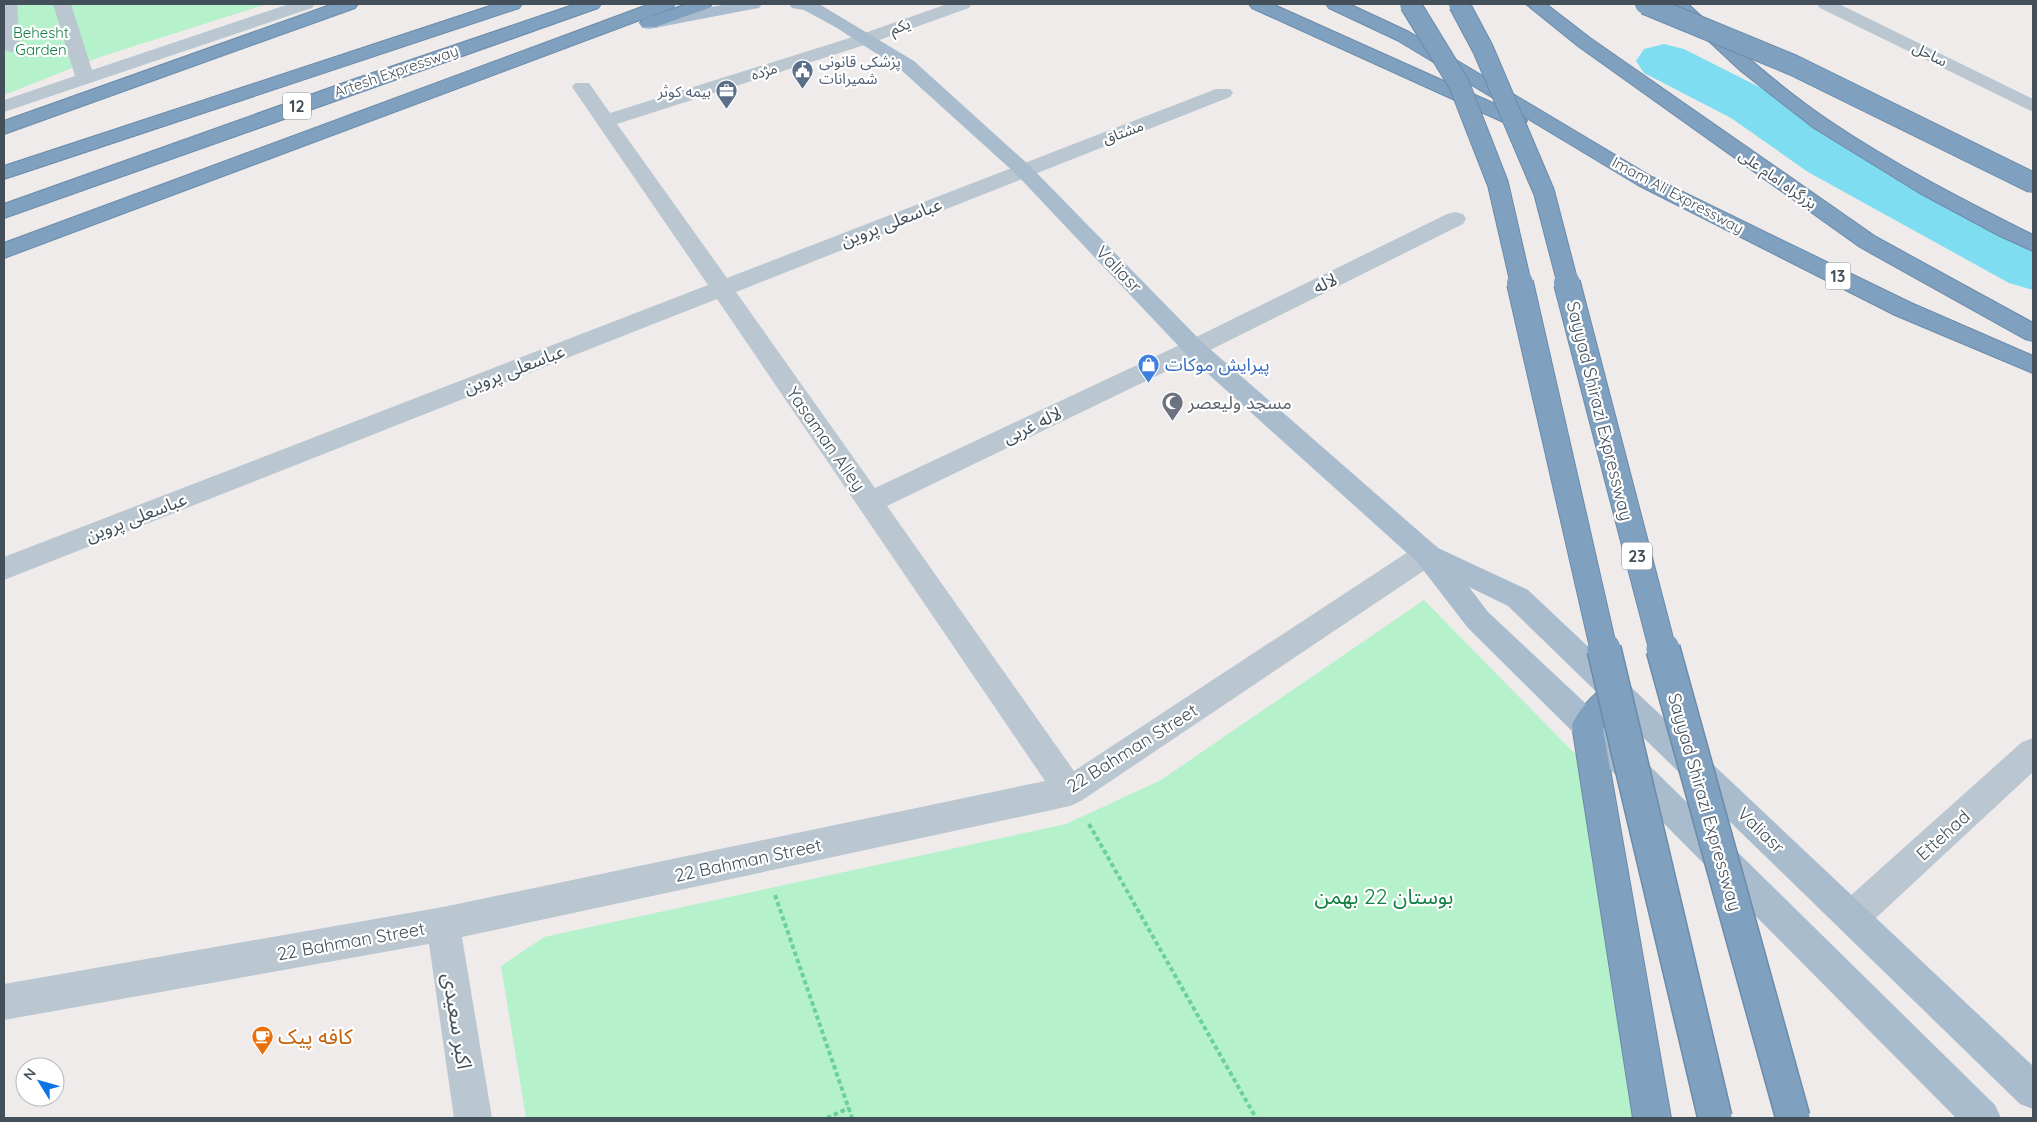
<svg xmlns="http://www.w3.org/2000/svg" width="2037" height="1122" viewBox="0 0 2037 1122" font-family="Quicksand,'Noto Sans Arabic',sans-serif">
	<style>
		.green { fill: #b5f1ca }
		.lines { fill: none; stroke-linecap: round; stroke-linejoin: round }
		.river { fill: #7fddf1; fill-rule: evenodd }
		.highway-casing { stroke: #6b8baa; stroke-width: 2 }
		.path { stroke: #6cd09c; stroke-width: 4; stroke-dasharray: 4.5 3; stroke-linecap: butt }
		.minor { fill: #bbc7d0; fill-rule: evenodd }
		.major { fill: #a9bccd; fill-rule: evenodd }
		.highway { fill: #7fa0bf; fill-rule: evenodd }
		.highway-bridge-far2-casing { stroke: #6b8baa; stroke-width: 22; stroke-linecap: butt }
		.highway-bridge-far1-casing { stroke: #6b8baa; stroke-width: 28; stroke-linecap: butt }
		.highway-bridge-casing { stroke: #6b8baa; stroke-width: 36; stroke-linecap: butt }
		.highway-bridge-far2 { stroke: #7fa0bf; stroke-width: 20 }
		.highway-bridge-far1 { stroke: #7fa0bf; stroke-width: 26 }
		.highway-bridge { stroke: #7fa0bf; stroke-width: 33 }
		.labels { text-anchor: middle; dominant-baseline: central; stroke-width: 4.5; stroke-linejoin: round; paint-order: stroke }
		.far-street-label { font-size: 15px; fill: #43505a; stroke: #fff }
		.far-park-label { font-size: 15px; fill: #117f44; stroke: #fff }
		.far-service-label { font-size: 15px; fill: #4e5e75; stroke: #fff; text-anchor: start }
		.shield { fill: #fff; stroke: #7b848c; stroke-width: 1 }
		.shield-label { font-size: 16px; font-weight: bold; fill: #43505a }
		.street-label { font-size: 18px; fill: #43505a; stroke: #fff }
		.shop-label { font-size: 18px; fill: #366cbe; stroke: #fff; text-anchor: start }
		.worship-label { font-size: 18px; fill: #5b616d; stroke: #fff; text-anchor: start }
		.near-park-label { font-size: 21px; fill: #117f44; stroke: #fff }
		.near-street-label { font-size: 21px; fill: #43505a; stroke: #fff }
		.near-food-label { font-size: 21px; fill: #c56008; stroke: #fff; text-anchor: start }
	</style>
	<rect width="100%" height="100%" fill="#efebeb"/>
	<path class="green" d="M4,4H267L100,57L4,95Z
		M1424,600L1585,764L1652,1118H526L501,966L544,937L1066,824L1161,780Z"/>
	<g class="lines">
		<path class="river" d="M1664,44L1684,49L1773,94L1852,146L2033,240V290L2009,283L1808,172L1731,118L1644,73L1636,61L1644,49Z"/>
		<defs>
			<path id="highway" d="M333,4H358L355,8L4,134V121Z
				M496,4H522L519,8L4,179V166Z
				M576,4H601L598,8L4,218V204L352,80Z
				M650,4H675L672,8L4,258V243Z
				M687,4H712L709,8L655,27H643L640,23L643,19Z
				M1249,4H1272L1524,117L1527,121L1524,125H1510L1252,8Z
				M1326,4H1349L1409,32L1652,177L1911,303L2033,356V373L1895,315L1638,185L1397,40L1329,8Z
				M1526,4H1546L1590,38L1876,237L2033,323V341L2025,339L1860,247L1578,46Z
				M1669,4H1688C1732,45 1778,86 1828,120C1893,164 1963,200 2033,235V251L1998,235L1918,192L1814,128L1741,71Z
				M1618,680L1629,684L1633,693L1629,702L1603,729L1671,1118H1633L1572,725C1580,707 1600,686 1618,680Z"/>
		</defs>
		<use href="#highway" class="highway-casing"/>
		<path class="path" d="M1089,824L1256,1118
			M775,895L852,1118
			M827,1118L849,1108"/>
		<path class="minor" d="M4,4H17L20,47L17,51L11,52L4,50Z
			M53,4H71L92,70L289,4H315L312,8L4,112V100L75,76Z
			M947,4H972L969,8L871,43L617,124L727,278L1216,89H1230L1233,93L1230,97L736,292L875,488L1186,342L1447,214L1455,212L1463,214L1466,219L1463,224L1202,354L887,506L1074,771L1417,546L1427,543L1437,546L1441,554L1437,562L1081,801L1070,806L462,937L492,1118H454L429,944L4,1020V984L443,907L1045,781L717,299L4,580V557L708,285L572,87L575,83H589L610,113L859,35Z
			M1817,4H1839L2033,99V112L1820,8Z
			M2033,738V772L1864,929L1852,934L1840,929L1835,917L1840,905L2022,742Z"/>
		<path class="major" d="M727,4H762L759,8L753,9L649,29L643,28L640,24L643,20L649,19Z
			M789,4H819L914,61L1030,166L1202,342L1438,548L1528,590L2033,1066V1109L2020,1104L1508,606L1469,587L1488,612L1598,715L1995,1105L2001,1118H1956L1576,735L1468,628L1417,562L1186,354L1016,174L900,69L837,28L804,10L792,8Z"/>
		<use href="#highway" class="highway"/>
		<defs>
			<path id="highway-bridge-far2" d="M1410,4L1459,84L1498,184L1521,284
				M1459,4L1483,49L1544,192L1568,284
				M1645,4L1793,65L2033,183"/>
			<path id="highway-bridge-far1" d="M1520,283L1604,651
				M1567,283L1663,651"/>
			<path id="highway-bridge" d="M1604,649L1715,1118
				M1663,649L1793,1118"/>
		</defs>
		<use href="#highway-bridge-far2" class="highway-bridge-far2-casing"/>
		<use href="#highway-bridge-far1" class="highway-bridge-far1-casing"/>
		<use href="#highway-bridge" class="highway-bridge-casing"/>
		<use href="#highway-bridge-far2" class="highway-bridge-far2"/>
		<use href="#highway-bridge-far1" class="highway-bridge-far1"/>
		<use href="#highway-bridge" class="highway-bridge"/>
	</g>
	<defs>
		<symbol id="civic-pin" viewBox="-11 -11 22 30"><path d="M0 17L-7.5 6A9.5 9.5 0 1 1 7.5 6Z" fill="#5c6f8a" stroke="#fff"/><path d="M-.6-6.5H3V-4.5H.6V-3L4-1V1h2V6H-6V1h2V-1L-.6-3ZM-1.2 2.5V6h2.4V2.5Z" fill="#fff"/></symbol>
		<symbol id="office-pin" viewBox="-11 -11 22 30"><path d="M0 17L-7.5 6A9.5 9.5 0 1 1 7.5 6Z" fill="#5c6f8a" stroke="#fff"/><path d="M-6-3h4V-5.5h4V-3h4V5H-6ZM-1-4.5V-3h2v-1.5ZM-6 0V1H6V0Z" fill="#fff"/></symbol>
		<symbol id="shop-pin" viewBox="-11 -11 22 30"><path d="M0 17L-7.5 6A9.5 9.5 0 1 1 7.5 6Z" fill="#3f7fe0" stroke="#fff"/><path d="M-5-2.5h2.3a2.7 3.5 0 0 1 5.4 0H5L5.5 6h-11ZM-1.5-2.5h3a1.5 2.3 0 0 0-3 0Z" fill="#fff"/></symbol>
		<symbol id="mosque-pin" viewBox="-11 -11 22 30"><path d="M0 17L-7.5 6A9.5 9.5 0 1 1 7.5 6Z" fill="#6b7280" stroke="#fff"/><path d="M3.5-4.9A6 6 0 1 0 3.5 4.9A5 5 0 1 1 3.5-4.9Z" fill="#fff"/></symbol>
		<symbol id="cafe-pin" viewBox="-11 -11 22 30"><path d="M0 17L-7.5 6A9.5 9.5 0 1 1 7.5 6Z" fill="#e8710a" stroke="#fff"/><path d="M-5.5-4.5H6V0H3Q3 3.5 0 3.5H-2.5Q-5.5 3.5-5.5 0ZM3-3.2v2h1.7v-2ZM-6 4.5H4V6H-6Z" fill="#fff"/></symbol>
	</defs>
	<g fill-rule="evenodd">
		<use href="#civic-pin" x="790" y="58" width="25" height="34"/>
		<use href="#office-pin" x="714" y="78" width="25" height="34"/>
		<use href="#shop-pin" x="1136" y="352" width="25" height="34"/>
		<use href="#mosque-pin" x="1160" y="390" width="25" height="34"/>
		<use href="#cafe-pin" x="250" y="1024" width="25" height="34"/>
	</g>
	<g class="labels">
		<g class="far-street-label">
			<text transform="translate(900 26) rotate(-20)">یکم</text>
			<text transform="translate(1930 54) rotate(26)">ساحل</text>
			<text transform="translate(396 71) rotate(-19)">Artesh Expressway</text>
			<text transform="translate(764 71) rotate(-17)">مژده</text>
			<text transform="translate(1123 132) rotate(-21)">مشتاق</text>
			<text transform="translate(1778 179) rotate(35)">بزرگراه امام علی</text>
			<text transform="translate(1678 195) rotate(28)">Imam Ali Expressway</text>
		</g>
		<g class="far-park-label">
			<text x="41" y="32">Behesht<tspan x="41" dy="17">Garden</tspan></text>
		</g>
		<g class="far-service-label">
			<text x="819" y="61">پزشکی قانونی<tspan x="819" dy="17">شمیرانات</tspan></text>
			<text x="711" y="91" text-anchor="end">بیمه کوثر</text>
		</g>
		<g class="shield">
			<rect x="283" y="92.5" width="28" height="27" rx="4"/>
			<rect x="1825.5" y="262.5" width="25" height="27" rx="4"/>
			<rect x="1622" y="542.5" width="30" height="27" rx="4"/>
		</g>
		<g class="shield-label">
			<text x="297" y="106">12</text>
			<text x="1838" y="276">13</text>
			<text x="1637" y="556">23</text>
		</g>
		<g class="street-label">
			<text transform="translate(891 222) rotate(-21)">عباسعلی پروین</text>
			<text transform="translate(1119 269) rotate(46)">Valiasr</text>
			<text transform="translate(1325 283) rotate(-26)">لاله</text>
			<text transform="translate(514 369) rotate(-21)">عباسعلی پروین</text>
			<text transform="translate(1600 411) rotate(76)">Sayyad Shirazi Expressway</text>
			<text transform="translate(1032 425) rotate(-25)">لاله غربی</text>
			<text transform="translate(826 439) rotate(55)">Yasaman Alley</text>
			<text transform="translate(136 517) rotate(-21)">عباسعلی پروین</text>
			<text transform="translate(1132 748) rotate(-32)">22 Bahman Street</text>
			<text transform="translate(1705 802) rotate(74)">Sayyad Shirazi Expressway</text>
			<text transform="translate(1761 830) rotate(44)">Valiasr</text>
			<text transform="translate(1943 835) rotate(-42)">Ettehad</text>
			<text transform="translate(748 860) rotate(-12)">22 Bahman Street</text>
			<text transform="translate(351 941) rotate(-10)">22 Bahman Street</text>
		</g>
		<g class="shop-label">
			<text x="1165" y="364">پیرایش موکات</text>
		</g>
		<g class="worship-label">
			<text x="1188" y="402">مسجد ولیعصر</text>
		</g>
		<g class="near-park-label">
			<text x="1384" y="896">بوستان 22 بهمن</text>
		</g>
		<g class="near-street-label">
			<text transform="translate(458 1021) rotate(81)">اکبر سعیدی</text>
		</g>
		<g class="near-food-label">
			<text x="278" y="1036">کافه پیک</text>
		</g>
	</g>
	<rect width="2037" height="1122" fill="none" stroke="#43505a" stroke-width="10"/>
	<g transform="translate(40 1082) rotate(307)"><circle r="24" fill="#ffffff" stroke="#b4b9bd"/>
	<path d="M0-4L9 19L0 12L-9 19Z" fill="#0e73e7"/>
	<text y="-8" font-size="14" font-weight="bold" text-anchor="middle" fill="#43505a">N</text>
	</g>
</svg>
